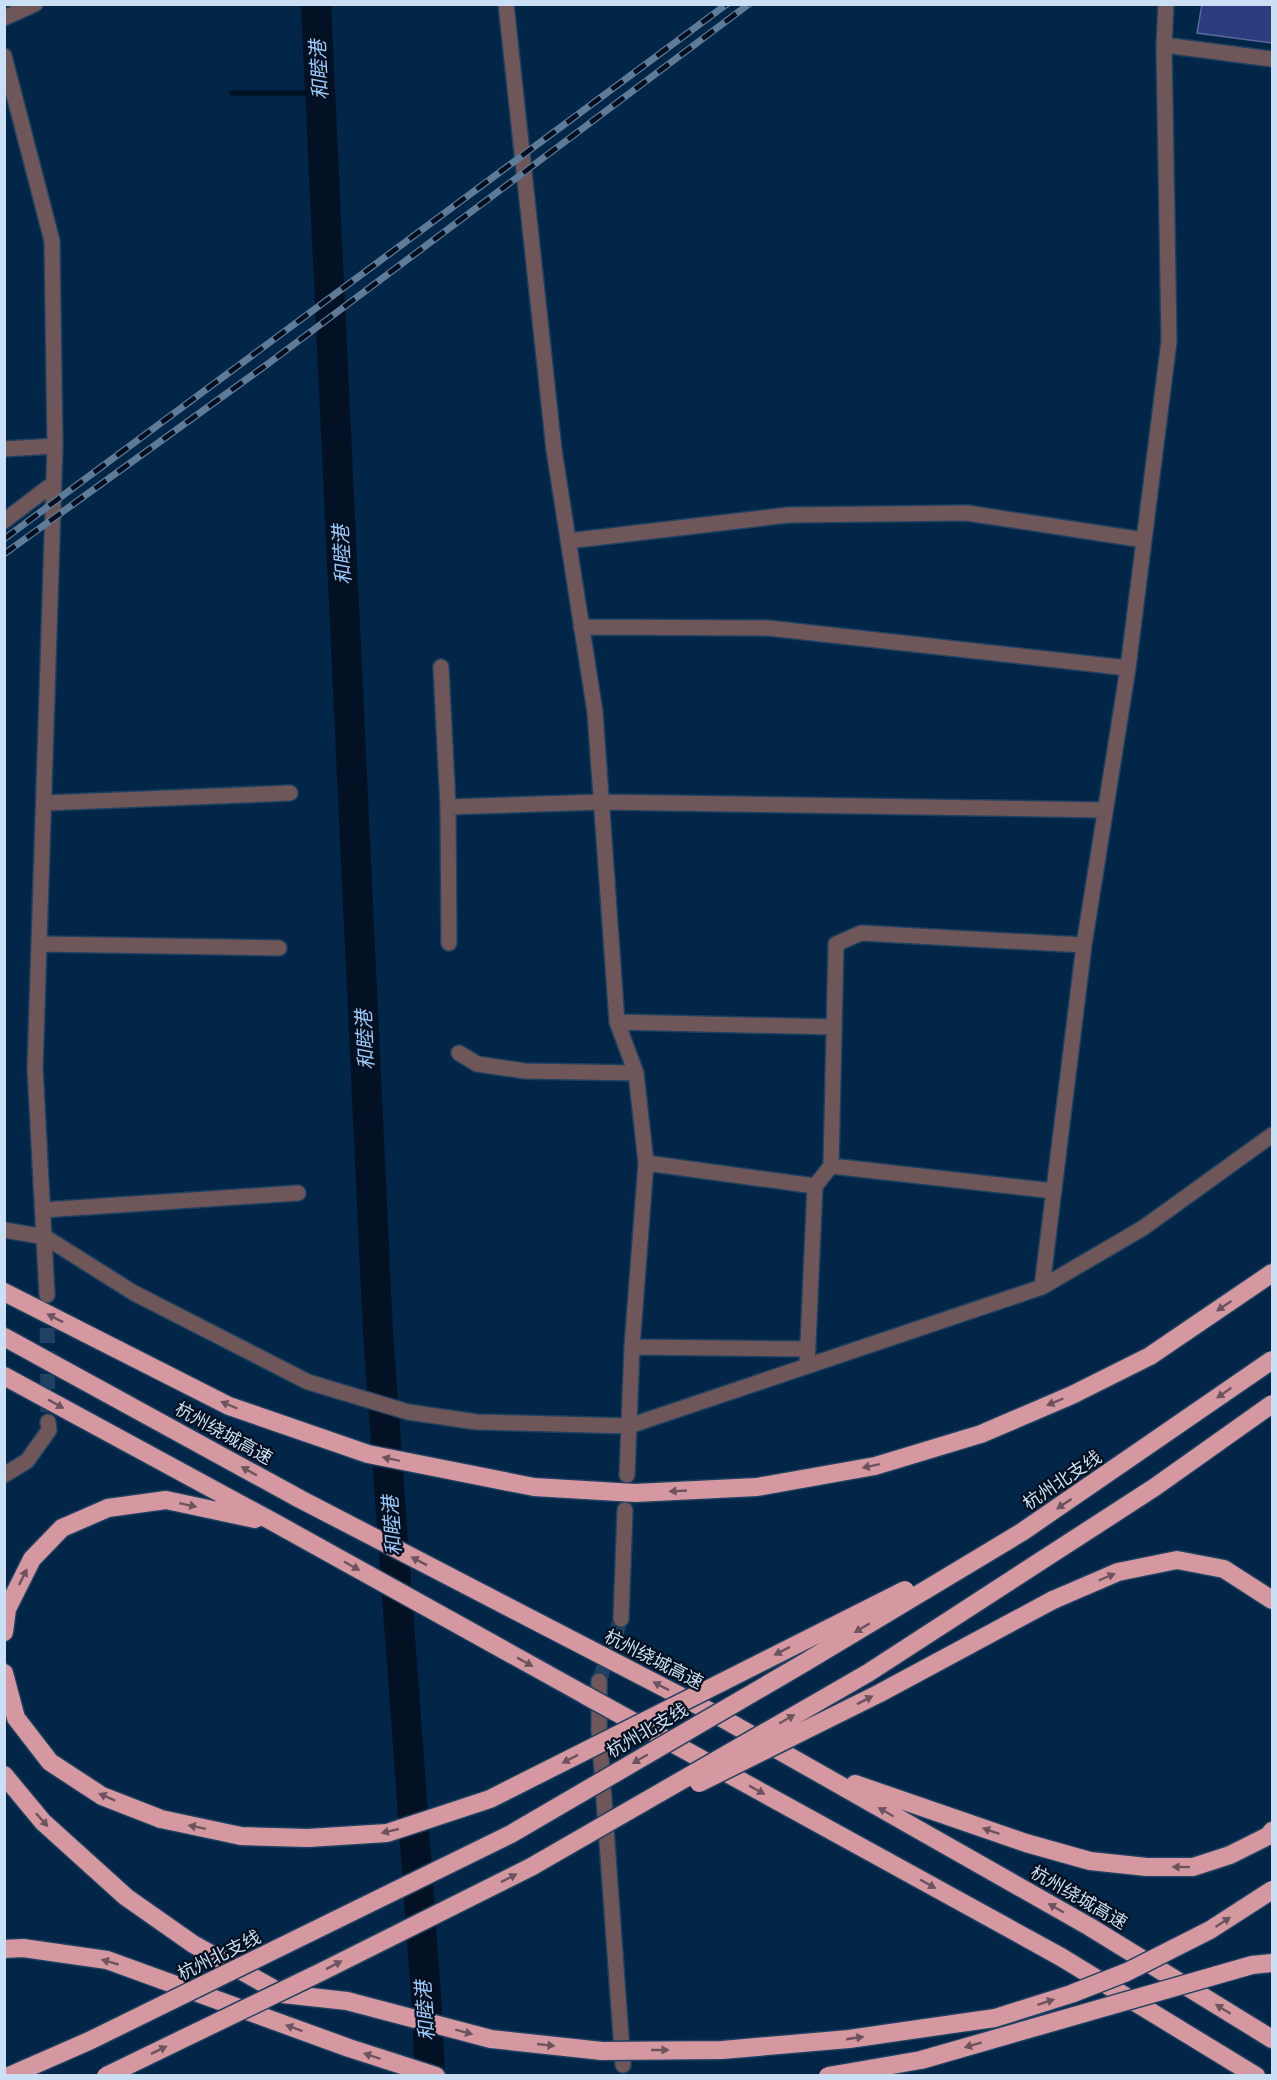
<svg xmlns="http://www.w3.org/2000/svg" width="1277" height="2080" viewBox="0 0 1277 2080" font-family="Inter,'Noto Sans SC',sans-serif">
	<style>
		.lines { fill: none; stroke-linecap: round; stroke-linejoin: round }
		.stream { stroke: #021123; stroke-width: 5 }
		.river { stroke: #021123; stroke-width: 30 }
		.building { fill: #2d3c7e; stroke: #5a6897; stroke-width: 1.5 }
		.minor-tunnel { stroke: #1f4262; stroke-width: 15; stroke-dasharray: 15 8; stroke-linecap: butt }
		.minor-casing { stroke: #1d4060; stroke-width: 18 }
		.motorway-casing { stroke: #1d4060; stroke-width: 21 }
		.minor { stroke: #6f5659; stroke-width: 15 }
		.motorway { stroke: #d698a0; stroke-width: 18 }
		.rail-casing { stroke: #5e7b98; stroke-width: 7 }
		.rail { stroke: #030f1e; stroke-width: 4.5; stroke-dasharray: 14; stroke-linecap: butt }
		.motorway-bridge-casing { stroke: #1d4060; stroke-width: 21; stroke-linecap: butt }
		.motorway-bridge { stroke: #d698a0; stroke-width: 18 }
		.oneway { fill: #6c545f }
		.labels { text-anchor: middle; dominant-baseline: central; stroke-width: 4.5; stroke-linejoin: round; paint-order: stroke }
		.street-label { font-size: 18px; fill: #cbdff5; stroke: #030f1e }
		.water-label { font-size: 20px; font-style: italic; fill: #9ccafc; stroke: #030f1e }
	</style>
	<rect width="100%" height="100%" fill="#012648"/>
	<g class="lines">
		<path class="stream" d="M232,93H320"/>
		<path class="river" d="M316,4L378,1333L426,1995L430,2076"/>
	</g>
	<path class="building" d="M1202,4H1272V43L1197,33Z"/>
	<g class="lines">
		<path class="minor-tunnel" d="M47,1305L48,1422
			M599,1681L621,1619"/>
		<defs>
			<path id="minor" d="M506,4L554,450L595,712L617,1022L636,1073L646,1163L632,1347L627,1475
				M4,18L35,4
				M1164,45L1272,59
				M4,56L52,241L55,446L35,1068L47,1295
				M4,449L55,446
				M4,521L54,483
				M568,541L788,515L967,513L1144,540
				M581,627L768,628L1128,668
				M441,667L448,807L601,802L1105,810
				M44,803L290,793
				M448,807L449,943
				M39,944L279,948
				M617,1022L834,1027
				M459,1053L477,1064L525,1071L636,1073
				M646,1163L815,1186
				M831,1166L1054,1191
				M43,1210L298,1193
				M4,1230L45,1237L134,1293L308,1382L408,1412L477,1422L629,1426L1042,1287L1143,1228L1272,1135
				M1042,1287L1084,945L1128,668L1169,341L1164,45L1166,4
				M632,1347L808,1349
				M807,1366L815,1186L831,1166L836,944L861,933L1084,945
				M4,1475L27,1461L49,1430L48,1422
				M621,1619L625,1510
				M599,1681V1730L623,2065"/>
			<path id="motorway" d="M4,1292L229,1406L368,1454L534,1487L635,1493L757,1487L875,1466L981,1434L1072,1395L1150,1356L1272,1273
				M4,1337L300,1499L713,1713L1090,1927L1272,2039
				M4,1376L277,1524L585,1695
				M1053,1600L1118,1572L1177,1560L1224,1569L1272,1600
				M4,1632L7,1609L32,1559L62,1528L108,1508L166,1500L255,1519
				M4,1673L16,1718L50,1762L102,1796L161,1819
				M614,1711L1061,1957L1256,2076
				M4,1775L43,1822L126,1897L193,1944L283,1994L347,2001L491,2039L602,2051
				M855,1784L1026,1843L1090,1861L1147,1867H1193L1230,1855L1268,1836L1272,1831
				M4,1949L23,1948L107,1960L349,2048L436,2076"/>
		</defs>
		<use href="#minor" class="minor-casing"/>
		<use href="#motorway" class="motorway-casing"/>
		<use href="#minor" class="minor"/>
		<use href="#motorway" class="motorway"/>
		<defs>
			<path id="rail" d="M4,539L727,4
				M4,554L269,363L749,4"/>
		</defs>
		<use href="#rail" class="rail-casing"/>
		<use href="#rail" class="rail"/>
		<defs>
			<path id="motorway-bridge" d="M585,1695L614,1711
				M699,1783L880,1693L1053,1600
				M161,1819L241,1836L308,1838L387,1833L490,1799L905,1590
				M602,2051L722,2050L849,2039L995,2018L1071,1994L1127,1972L1210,1930L1272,1890
				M9,2076L89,2041L511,1834L804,1663L1022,1532L1272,1360
				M106,2076L321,1972L531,1867L868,1673L1155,1487L1272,1404
				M828,2076L921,2060L1252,1965L1272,1963"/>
		</defs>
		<use href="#motorway-bridge" class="motorway-bridge-casing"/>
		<use href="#motorway-bridge" class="motorway-bridge"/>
	</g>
	<defs><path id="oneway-solid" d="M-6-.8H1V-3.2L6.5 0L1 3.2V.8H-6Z" transform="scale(1.5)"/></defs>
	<g class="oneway">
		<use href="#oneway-solid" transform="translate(1224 1306) rotate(146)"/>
		<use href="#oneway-solid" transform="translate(55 1318) rotate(-153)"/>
		<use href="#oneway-solid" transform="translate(1224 1393) rotate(145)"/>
		<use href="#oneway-solid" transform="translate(1055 1402) rotate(157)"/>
		<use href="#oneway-solid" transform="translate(56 1404) rotate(29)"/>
		<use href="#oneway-solid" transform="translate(229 1405) rotate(-157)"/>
		<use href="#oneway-solid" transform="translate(391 1459) rotate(-168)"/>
		<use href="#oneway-solid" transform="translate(871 1466) rotate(168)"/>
		<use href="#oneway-solid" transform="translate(249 1471) rotate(-151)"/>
		<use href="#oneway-solid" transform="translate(678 1491) rotate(177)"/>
		<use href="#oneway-solid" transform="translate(1064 1504) rotate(146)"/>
		<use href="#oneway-solid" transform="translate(188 1505) rotate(12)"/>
		<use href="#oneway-solid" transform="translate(419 1561) rotate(-153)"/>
		<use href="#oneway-solid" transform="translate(352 1566) rotate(29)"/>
		<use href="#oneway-solid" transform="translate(23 1577) rotate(-64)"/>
		<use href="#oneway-solid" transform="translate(1107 1577) rotate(-23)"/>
		<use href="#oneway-solid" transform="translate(862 1628) rotate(149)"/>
		<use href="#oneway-solid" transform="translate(782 1651) rotate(153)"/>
		<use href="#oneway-solid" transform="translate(525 1662) rotate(29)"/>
		<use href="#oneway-solid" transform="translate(661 1686) rotate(-153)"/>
		<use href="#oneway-solid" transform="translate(865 1700) rotate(-27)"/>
		<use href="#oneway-solid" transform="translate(787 1719) rotate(-30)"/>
		<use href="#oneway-solid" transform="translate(570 1759) rotate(153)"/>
		<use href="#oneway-solid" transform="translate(640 1759) rotate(150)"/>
		<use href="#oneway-solid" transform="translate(757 1790) rotate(29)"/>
		<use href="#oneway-solid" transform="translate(107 1797) rotate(-156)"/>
		<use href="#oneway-solid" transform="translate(886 1812) rotate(-150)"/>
		<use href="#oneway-solid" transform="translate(42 1820) rotate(48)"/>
		<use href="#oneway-solid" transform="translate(197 1827) rotate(-168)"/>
		<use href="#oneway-solid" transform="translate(390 1831) rotate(167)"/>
		<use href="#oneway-solid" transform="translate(991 1831) rotate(-161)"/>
		<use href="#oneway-solid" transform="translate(1181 1867) rotate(-179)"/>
		<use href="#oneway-solid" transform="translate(509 1878) rotate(-27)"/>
		<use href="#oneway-solid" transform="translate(928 1884) rotate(29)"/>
		<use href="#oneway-solid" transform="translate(1056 1908) rotate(-150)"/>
		<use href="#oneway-solid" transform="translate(1223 1922) rotate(-33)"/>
		<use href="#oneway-solid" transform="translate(110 1962) rotate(-164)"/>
		<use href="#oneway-solid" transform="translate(334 1965) rotate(-27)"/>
		<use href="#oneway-solid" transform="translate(1046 2002) rotate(-18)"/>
		<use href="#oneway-solid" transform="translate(1223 2009) rotate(-148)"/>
		<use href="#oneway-solid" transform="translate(294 2028) rotate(-160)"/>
		<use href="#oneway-solid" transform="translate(464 2032) rotate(15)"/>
		<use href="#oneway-solid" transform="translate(855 2038) rotate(-8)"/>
		<use href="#oneway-solid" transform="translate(546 2045) rotate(6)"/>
		<use href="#oneway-solid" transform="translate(973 2045) rotate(164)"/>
		<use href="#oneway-solid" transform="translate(159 2050) rotate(-26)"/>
		<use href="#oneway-solid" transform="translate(660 2050)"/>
		<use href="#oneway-solid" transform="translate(372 2056) rotate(-162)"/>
	</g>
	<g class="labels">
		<g class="street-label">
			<text transform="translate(224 1433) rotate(29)">杭州绕城高速</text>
			<text transform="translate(1062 1480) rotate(-34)">杭州北支线</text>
			<text transform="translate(654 1659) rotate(27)">杭州绕城高速</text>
			<text transform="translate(647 1730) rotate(-30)">杭州北支线</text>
			<text transform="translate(1079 1897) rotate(30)">杭州绕城高速</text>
			<text transform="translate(219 1955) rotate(-26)">杭州北支线</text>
		</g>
		<g class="water-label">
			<text transform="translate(319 70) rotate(-93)">和睦港</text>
			<text transform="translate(342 555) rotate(-93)">和睦港</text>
			<text transform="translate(365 1040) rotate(-93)">和睦港</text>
			<text transform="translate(392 1526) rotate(-94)">和睦港</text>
			<text transform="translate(425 2011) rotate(-94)">和睦港</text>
		</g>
	</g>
	<rect width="1277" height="2080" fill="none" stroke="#cbdff5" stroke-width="12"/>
</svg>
